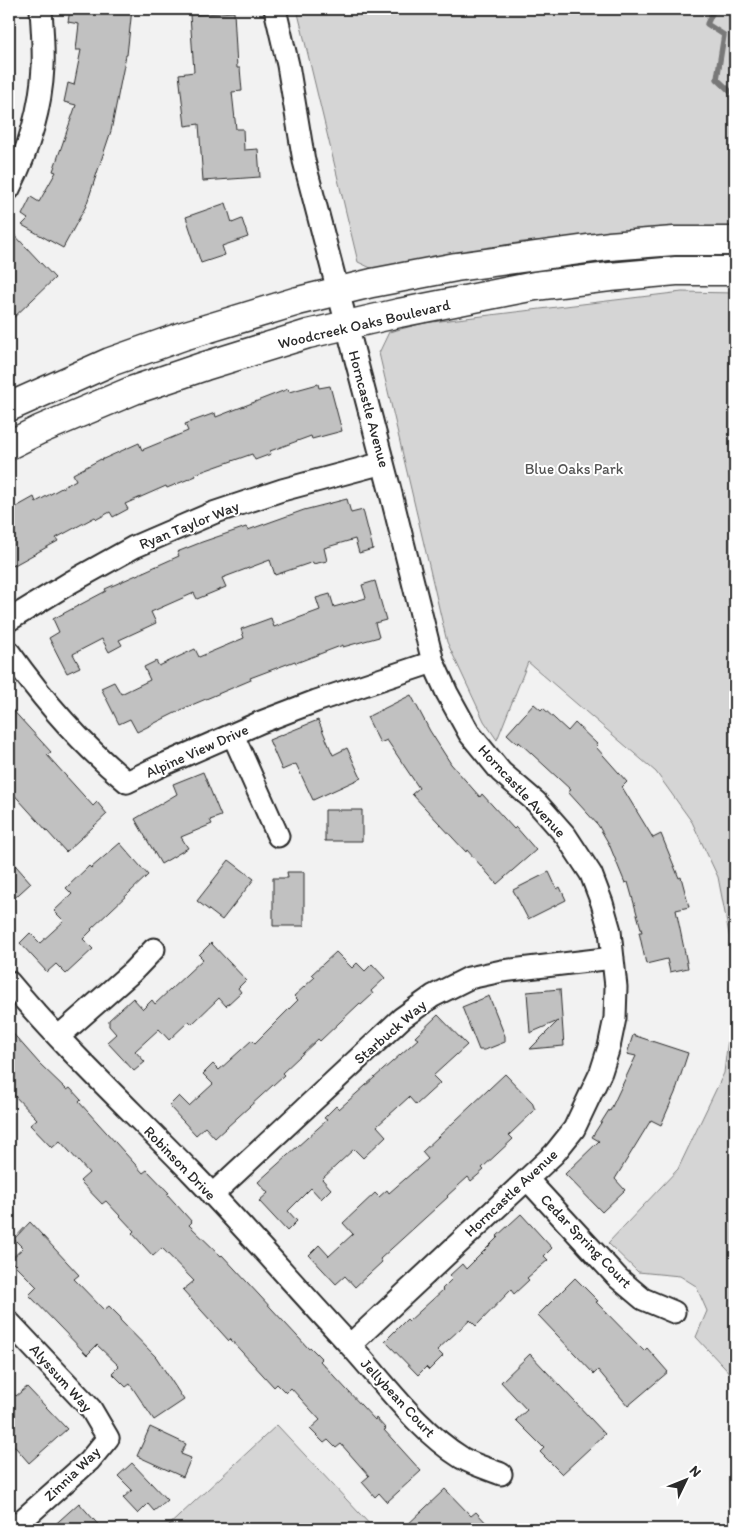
<svg xmlns="http://www.w3.org/2000/svg" width="744" height="1538" viewBox="0 0 744 1538" font-family="Itim,sans-serif">
	<style>
		.green { fill: #d5d5d5; stroke: #808080 }
		.lines { fill: none; stroke-linecap: round; stroke-linejoin: round }
		.stream { stroke: #787878; stroke-width: 5.5 }
		.building { fill: #c1c1c1; stroke: #2b2b2b }
		.street-casing { stroke: #2b2b2b; stroke-width: 25 }
		.secondary-casing { stroke: #2b2b2b; stroke-width: 31 }
		.street { stroke: #fff; stroke-width: 21 }
		.secondary { stroke: #fff; stroke-width: 28 }
		.labels { text-anchor: middle; dominant-baseline: central; stroke-width: 4; stroke-linejoin: round; paint-order: stroke }
		.street-label { font-size: 15px; fill: #2b2b2b; stroke: #fff }
		.park-label { font-size: 15px; fill: #565656; stroke: #fff }
	</style>
	<rect width="100%" height="100%" fill="#f2f2f2"/>
	<filter id="ink" filterUnits="userSpaceOnUse"><feTurbulence type="fractalNoise" baseFrequency=".02" numOctaves="2"/><feDisplacementMap in="SourceGraphic" scale="10" xChannelSelector="R" yChannelSelector="G"/><feConvolveMatrix kernelMatrix="1 2 1 2 8 2 1 2 1" color-interpolation-filters="sRGB"/></filter>
	<g filter="url(#ink)">
		<path class="green" d="M297,9H735V229L702,228L522,242L373,269L358,262Z
			M682,292L735,293V965L718,877L692,822L656,772L528,662L497,740L484,721L447,642L379,353L389,332L424,323Z
			M735,979V1379L696,1337L707,1311L696,1286L680,1276L638,1272L608,1243L678,1169L724,1073Z
			M277,1425L374,1529H165Z"/>
		<g class="lines">
			<path class="stream" d="M714,9L707,24L724,35L717,79L735,96"/>
		</g>
		<path class="building" d="M70,9H132L127,55H126L111,131L86,206L63,248L22,225L28,219L22,215L31,197L39,202L56,172L53,171L76,105L64,102L68,83L74,85L81,50H76L79,24L68,22Z
			M234,12L237,68H240L242,91L232,92L236,129H243L244,150L258,149L260,177L203,181L199,124L185,126L179,74L194,72L190,15Z
			M226,203L232,223L242,219L248,237L222,246L225,255L201,263L186,217Z
			M9,229L55,278L9,322Z
			M318,384L319,388L330,386L342,431L312,439L311,436L270,451L271,454L255,460L252,454L195,474L196,476L167,488L166,486L125,504L128,509L113,517L110,512L97,519L95,517L56,538L58,541L9,568V511L34,497L36,502L76,480L73,474L101,459V460L139,443L142,450L188,431L185,424L215,413L216,417L288,389L289,392Z
			M347,499L351,513L363,510L373,549L359,553L355,539L324,548L327,561L313,564V562L275,575L270,560L222,578L226,587L197,599L194,593L151,612L156,623L119,640L122,645L109,652L102,639L73,654L80,667L67,673L49,638L59,632L53,619L106,591L105,589L179,556L177,552L202,542L246,527L248,530L304,510Z
			M375,581L386,620L375,623L379,637L343,647V645L296,663L295,661L250,678L251,680L187,707L137,732L130,719L119,724L101,688L114,682L121,694L150,680L144,667L156,661L159,666L195,649L199,657L244,638L241,629L271,618L274,627L320,610L316,598L330,594L334,607L366,598L362,585Z
			M411,695L430,731L451,764L480,797L482,794L514,829L516,827L536,850L497,884L467,850L466,852L412,794L419,788L387,740L380,743L367,717Z
			M534,704L541,710L543,708L568,731L575,723L598,745L596,747L627,782L622,787L653,838L661,834L679,878L681,877L689,907L676,910L688,968L670,972L667,959L646,964L639,932H642L628,882L625,883L609,844L598,825L568,792L571,790L519,742L518,744L507,734Z
			M9,706L51,752L47,755L93,806L97,802L107,814L66,852L9,789Z
			M318,720L333,755L347,748L361,778L313,800L296,764L282,770L269,740Z
			M203,772L221,816L210,820L212,824L181,837L188,848L161,864L135,819L177,794L173,784Z
			M325,810H362V841H325Z
			M120,843L148,875L91,929L92,930L83,939L93,949L66,974L56,964L47,972L20,943L30,933L40,943L64,921L54,911L72,894L66,888L89,866L91,868Z
			M9,858L31,883L9,903Z
			M229,860L254,879L222,920L197,901Z
			M287,872H304V926H273V878H288Z
			M549,872L557,889L560,887L566,900L528,919L513,890Z
			M211,943L246,980L238,988L241,992L226,1006L219,998L192,1024L189,1021L169,1040L159,1029L135,1051L145,1062L134,1071L107,1042L116,1034L109,1026V1020L133,998L143,1009L152,1000L155,1004L203,959L199,955Z
			M336,952L352,968L357,963L365,971L372,964L385,978L371,991L373,994L361,1005L360,1003L320,1041L318,1039L282,1073L284,1075L215,1138L205,1127L196,1135L169,1106L179,1096L189,1106L213,1084L203,1074L213,1064L219,1070L252,1040L255,1043L298,1000L294,996L315,977L312,974Z
			M560,989L564,1046L530,1049L558,1021L530,1033L527,992Z
			M489,996L505,1036V1042L485,1050H479L462,1007Z
			M438,1015L467,1045L433,1076L440,1083L416,1105L409,1097L377,1126L386,1136L363,1158L354,1149L322,1179L331,1189L321,1199L311,1188L288,1211L297,1221L287,1231L259,1201L268,1193L258,1182L327,1120L324,1118L336,1106L339,1109L418,1039L415,1037Z
			M9,1029L39,1063L67,1090L70,1088L81,1100L79,1102L143,1173L147,1170L169,1193L167,1194L192,1222L189,1225L221,1256L222,1255L309,1349L310,1347L322,1359L320,1361L375,1420L376,1418L386,1429L384,1430L421,1471L387,1502L379,1493L375,1497L362,1482L369,1476L341,1444L336,1448L328,1440L324,1443L310,1429L320,1420L291,1388L286,1393L277,1384L274,1387L230,1339L229,1341L183,1290L194,1281L162,1248L153,1256L132,1233L134,1231L106,1201L102,1204L80,1181L89,1173L60,1141L52,1148L30,1125L37,1119L9,1090Z
			M633,1035L688,1053L675,1093L661,1125L651,1120L615,1179L625,1190L602,1212L565,1174L599,1141L592,1137L609,1110L610,1111L636,1056L627,1054Z
			M505,1074L532,1102L535,1110L509,1135L513,1139L482,1168L484,1170L471,1181L468,1177L447,1196L448,1197L380,1259L382,1262L355,1287L345,1276L336,1284L309,1255L319,1245L329,1256L353,1234L343,1223L375,1193L379,1197L387,1190L389,1193L428,1159L422,1152Z
			M521,1214L552,1248L544,1256L548,1260L527,1278L529,1280L514,1294L511,1290L476,1326L470,1320L437,1350L443,1356L429,1370L426,1367L418,1375L385,1341L407,1319L409,1321L443,1290L442,1289L452,1279L449,1276L462,1264L466,1269L498,1237L497,1236Z
			M30,1222L79,1275L74,1279L104,1310L109,1306L121,1318L120,1320L156,1357L184,1400L154,1420L130,1384L126,1387L112,1373L119,1366L97,1345L87,1355L29,1295L37,1287L10,1260L23,1248L14,1239Z
			M575,1278L598,1301L596,1302L644,1351L647,1348L668,1372L628,1406L598,1370L594,1374L538,1315Z
			M530,1354L605,1434L562,1474L540,1452L544,1448L516,1420L527,1410L501,1382Z
			M27,1387L67,1429L29,1463L9,1440V1388L16,1396Z
			M150,1427L186,1444L181,1454L191,1458L183,1477L137,1456Z
			M132,1463L167,1500L154,1511L148,1504L138,1514L123,1498L132,1490L118,1476Z
			M445,1489L471,1516L476,1512L492,1529H403Z
			M79,1503L102,1529H50Z"/>
		<g class="lines">
			<defs>
				<path id="street" d="M275,9L288,65L304,161L390,490L433,662L447,693L469,733L501,772L536,802L566,836L591,874L602,903L610,931L616,987L615,1018L609,1047L601,1072L574,1129L554,1154L350,1345
					M9,189C28,151 41,110 43,67C44,48 42,28 41,9
					M9,620L71,582L134,547L213,513L282,490L383,463
					M9,652C43,700 82,745 127,782L158,767L261,722L316,701L433,662
					M233,735L278,836
					M9,982C66,1050 131,1110 192,1173C246,1229 296,1287 348,1343C385,1383 416,1429 462,1458C474,1465 489,1469 501,1474
					M58,1037L132,972L154,949
					M527,1179L618,1278L643,1299L674,1312
					M212,1195L402,1018L433,996L469,978L502,971L613,958
					M9,1322L91,1409L108,1438L89,1461L12,1529"/>
				<path id="secondary" d="M9,407L110,362L183,336L298,301L372,283L456,267L609,246L674,241H735
					M9,445L39,430L134,390L205,366L308,334L399,313L535,286L610,277L676,271H735"/>
			</defs>
			<use href="#street" class="street-casing"/>
			<use href="#secondary" class="secondary-casing"/>
			<use href="#street" class="street"/>
			<use href="#secondary" class="secondary"/>
		</g>
	</g>
	<g class="labels">
		<g class="street-label">
			<text transform="translate(364 324) rotate(-13)">Woodcreek Oaks Boulevard</text>
			<text transform="translate(369 409) rotate(75)">Horncastle Avenue</text>
			<text transform="translate(189 525) rotate(-22)">Ryan Taylor Way</text>
			<text transform="translate(197 751) rotate(-24)">Alpine View Drive</text>
			<text transform="translate(522 791) rotate(47)">Horncastle Avenue</text>
			<text transform="translate(390 1032) rotate(-41)">Starbuck Way</text>
			<text transform="translate(180 1163) rotate(46)">Robinson Drive</text>
			<text transform="translate(511 1193) rotate(-43)">Horncastle Avenue</text>
			<text transform="translate(586 1241) rotate(46)">Cedar Spring Court</text>
			<text transform="translate(61 1378) rotate(48)">Alyssum Way</text>
			<text transform="translate(398 1398) rotate(47)">Jellybean Court</text>
			<text transform="translate(72 1474) rotate(-44)">Zinnia Way</text>
		</g>
		<g class="park-label">
			<text x="574" y="469">Blue Oaks Park</text>
		</g>
	</g>
	<rect width="744" height="1538" fill="none" stroke="#fff" stroke-width="30"/>
	<rect x="15" y="15" width="714" height="1508" fill="none" stroke="#2b2b2b" stroke-width="2" filter="url(#ink)"/>
	<g transform="translate(686 1480) rotate(47)" stroke="#ffffff" stroke-width="4" paint-order="stroke">
	<path d="M0-4L9 19L0 12L-9 19Z" fill="#2b2b2b"/>
	<text y="-8" font-size="14" font-weight="bold" text-anchor="middle" fill="#2b2b2b">N</text>
	</g>
</svg>
